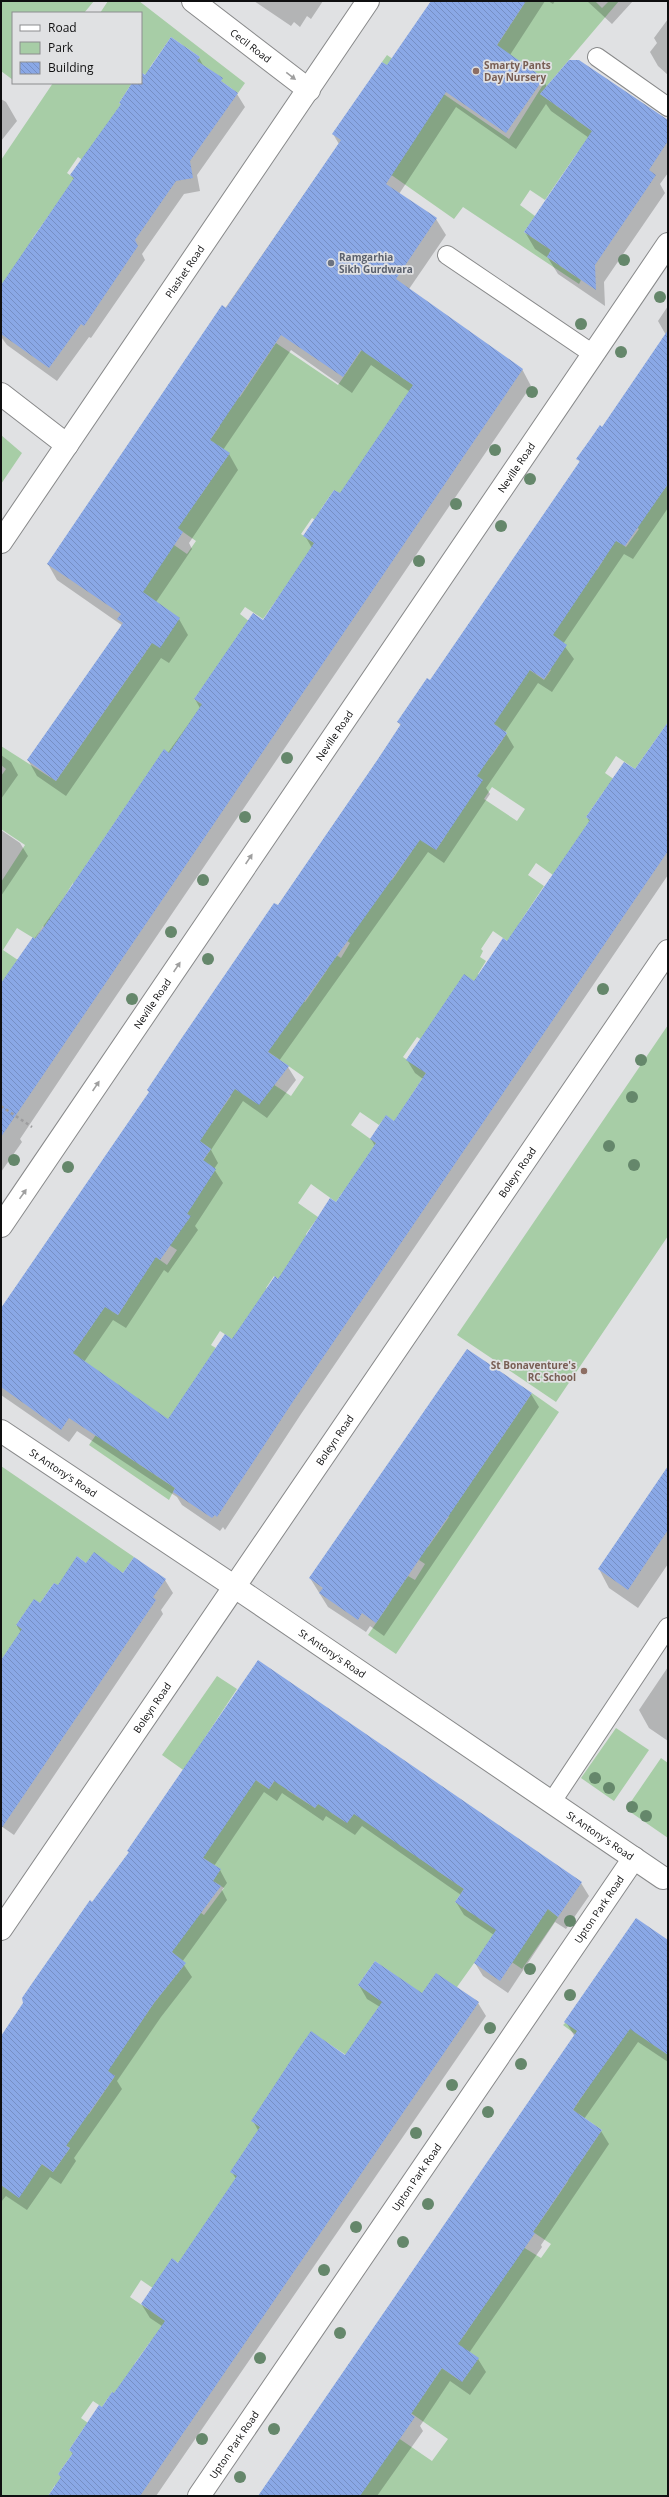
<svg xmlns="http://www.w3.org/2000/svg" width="669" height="2497" viewBox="0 0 669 2497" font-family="'Open Sans',sans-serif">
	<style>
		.green { fill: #a7cda6; fill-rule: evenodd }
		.shadow { fill: #0003 }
		.building { fill: url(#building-back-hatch) }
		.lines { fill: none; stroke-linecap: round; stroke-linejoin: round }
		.lane-casing { stroke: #88898a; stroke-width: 20 }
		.street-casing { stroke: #88898a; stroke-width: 24 }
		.secondary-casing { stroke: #88898a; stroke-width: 24 }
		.path { stroke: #9d9d9f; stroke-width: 2.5; stroke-dasharray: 3 3; stroke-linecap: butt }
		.lane { stroke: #fff; stroke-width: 18 }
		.street { stroke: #fff; stroke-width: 22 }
		.secondary { stroke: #fff; stroke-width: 22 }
		.tree { fill: #65876b }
		.oneway { fill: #9f9f9f }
		.education-dot { fill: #8d6e63; stroke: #e0e1e3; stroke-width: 1.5 }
		.worship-dot { fill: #6b7280; stroke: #e0e1e3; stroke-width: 1.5 }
		.labels { text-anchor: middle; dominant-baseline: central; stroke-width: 3.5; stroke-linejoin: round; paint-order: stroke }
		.street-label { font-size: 10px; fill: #0f0f10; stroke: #e0e1e3 }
		.education-label { font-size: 10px; font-weight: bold; fill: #785e54; stroke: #e0e1e3; text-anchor: start }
		.worship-label { font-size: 10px; font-weight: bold; fill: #5b616d; stroke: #e0e1e3; text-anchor: start }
	</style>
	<defs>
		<pattern id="building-back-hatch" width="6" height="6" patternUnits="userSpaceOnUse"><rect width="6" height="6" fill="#8aa8e6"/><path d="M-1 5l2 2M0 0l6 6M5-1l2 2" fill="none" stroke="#768fc4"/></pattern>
	</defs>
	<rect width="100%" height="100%" fill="#e0e1e3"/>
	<path class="green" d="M1,1H94L84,13H13V80L1,71Z
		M108,1H139L245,83L238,93L221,81L222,78L197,61L200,57L171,37L150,67L164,77L159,84L141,72V13H100Z
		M526,1H595L602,8L609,1H619L540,94L619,150L577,153L545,200L530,190L520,205L535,216L524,232L551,250L547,257L581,280L579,284L463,207L454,219L390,174L433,98L382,62L387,55L509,139L546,80L522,63L488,59Z
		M53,83H132L119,103L154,127L101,173L78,157L67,173L141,225L59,201L32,239L66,262L1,285V160Z
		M388,311L400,376L444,406L341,494L334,490L321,509L326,527L312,518L301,534L316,544L263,619L245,607L240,614L250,622L194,699L229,723L196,771L164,750L86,865L117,887L105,904L73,883L56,910L76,948L43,926L35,939L17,928L3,950L52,983H1V882L25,845L1,829V776L6,769L1,765V746L56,781L152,643L138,589L174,545L187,554L196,541L140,502L189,493L198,499L229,454L210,440L220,426L207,417L227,388L240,397L276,343L338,385Z
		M1,435L22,453L1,484Z
		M668,484V722L635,769L616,756L605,773L645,801L604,791L586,817L603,829L553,875L536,863L528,875L544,886L520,922L551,944L538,962L493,931L481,949L483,951L480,957L486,961L478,974L505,991L425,1042L417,1037L403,1057L426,1073L403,1108L427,1124L419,1137L386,1116L379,1125L360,1112L351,1125L376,1143L373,1148L370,1212L342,1193L336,1202L311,1184L298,1203L318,1217L306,1234L310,1300L274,1276L266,1288L284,1300L268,1363L220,1331L211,1345L219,1350L209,1408L128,1457L175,1488L169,1500L89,1445L126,1391L108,1392L42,1327L75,1350L93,1324L71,1284L118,1315L127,1301L146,1250L167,1265L177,1250L152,1234L190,1216L174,1204L211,1149L179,1127L212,1123L231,1096L228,1093L232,1086L273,1084L291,1096L304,1077L243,1034L275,982L305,1002L327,970L300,950L309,936L341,958L350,943L336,933L361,859L392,880L412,851L389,818L436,850L446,835L429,823L493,754L507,733L465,704L527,668L544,680L551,670L536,660L525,616L569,551L597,570L604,559L591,550L589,522L626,547L639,529L628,521L650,509ZM492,787L525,809L517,821L484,799Z
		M668,1025V1236L556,1402L457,1335Z
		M532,1393L559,1412L396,1654L368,1635L389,1604L358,1583L366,1571L397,1592L408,1576L415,1580L425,1564L388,1539L397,1526L428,1547L449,1517L440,1510L457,1503Z
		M1,1466L134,1557L123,1573L94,1553L86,1563L77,1556L89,1606L54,1583L40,1603L34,1600L16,1625L66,1660L14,1642L1,1660Z
		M217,1676L237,1689L204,1739C226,1754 246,1775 269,1789L301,1742L287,1790L315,1808L342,1770L332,1813L347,1823L354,1813L464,1889L455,1902L471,1913L548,1909L558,1917L522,1969L487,1945L457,1987L422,1994L375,1961L358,1985L419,2027L346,2055L311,2032L252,2121L268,2133L182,2265L172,2259L205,2324L141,2280L130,2297L167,2322L178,2361L150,2342L135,2363L121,2398L112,2392L102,2407L93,2401L81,2418L99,2431L85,2426L69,2450L73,2453L58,2474L87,2495L71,2496L55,2485L48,2496H1V2185L19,2197L1,2136L53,2172L70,2148L38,2126L30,2073L89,2114L115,2076L54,2034L114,2061L154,2003L185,1964L172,1952L158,1883L204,1915L224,1888L213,1881L220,1869L184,1845L237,1808L162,1755Z
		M616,1728L649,1750L614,1801L581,1778Z
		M661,1758L668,1763V1838L626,1809Z
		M629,1967L668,2054V2496H360L366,2416L432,2461L448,2439L411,2413L442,2368L462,2382L478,2358L428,2324L463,2337L523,2247L541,2258L551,2244L533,2232L568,2181L539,2161L579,2164L602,2130L573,2110L593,2080L575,2034L563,2025Z"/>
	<path class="shadow" d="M254,1H323L311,19L307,16L300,27L294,22L291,26Z
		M432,1H545L510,55L543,79L547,87L668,121V173L660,184L665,193L604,282L605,306L558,274L548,258L535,249L525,232L589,138L551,111L546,104L516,149L456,107L399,194L436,219L446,235L409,289L522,369L531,386L97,1024L20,1139L22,1142L1,1172V985L200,708L195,699L264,621L312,548L305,536L340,495L410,392L371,365L352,393L291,350L223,450L229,454L238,470L189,543L192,549L156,602L179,619L188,635L169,663L161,658L66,796L37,776L28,760L123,626L57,580L48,564L339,144L333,134L387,67Z
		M548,1H555L553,4Z
		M587,1H633L612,24Z
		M668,19V75L658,66L650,52L657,43L654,38Z
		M199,58L204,67L237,94L245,107L197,175L200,191L184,194L142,254L145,260L91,338L89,337L57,381L7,345L1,337V286L74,180L71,175L122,105L120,103L134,83H141V73L145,76Z
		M1,99L6,102L17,121L1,141Z
		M668,306V508L633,559L624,554L563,644L574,659L552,692L538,683L505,732L514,747L486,788L490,794L444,863L428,852L279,1061L288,1067L296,1080L267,1118L243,1101L211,1150L218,1163L214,1169L223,1183L195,1226L198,1230L168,1273L164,1270L126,1328L113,1320L84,1362L169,1421L336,1203L375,1146L371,1139L394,1122L423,1079L415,1073L407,1060L507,942L590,823L587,817L636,771L668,724V875L301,1414L225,1530L223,1527L220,1531L182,1505L177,1497L77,1431L69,1442L1,1395V1311L401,726L398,722L430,681L580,463L578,459L602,428L666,335L658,321Z
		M1,755L11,762L18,775L1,799Z
		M1,830L20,843L28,856L1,896Z
		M531,1394L539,1407L384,1636L370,1626L366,1632L328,1607L310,1578Z
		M668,1467V1564L638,1608L609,1588L599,1569Z
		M86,1564L123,1574L165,1580L173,1593L161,1610L163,1614L14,1835L1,1826V1662L21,1632L17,1626L58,1586Z
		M258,1662L581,1883L589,1896L566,1929L555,1922L508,1993L483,1976L475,1963L494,1935L464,1915L456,1902L461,1895L362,1826L355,1835L326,1816L323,1821L282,1793L277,1801L264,1792L214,1866L220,1870L227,1883L222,1890L227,1900L182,1962L192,1977L161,2017L117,2081L122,2089L74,2158L76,2161L61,2184L50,2177L27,2210L6,2196L1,2202V2038L129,1853L128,1851Z
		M668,1667V1741L649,1728L639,1710Z
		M668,1942V2062L638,2042L584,2119L601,2131L609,2144L541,2245L542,2247L469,2353L478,2359L486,2372L470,2395L450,2381L420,2426L423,2431L377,2496H260L575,2037L566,2022Z
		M359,1985L478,2003L486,2016L156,2496H49L61,2478L59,2474L73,2455L70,2450L115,2395L162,2326L150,2318L142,2305L179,2264L236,2179L232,2172L259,2132L253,2121L346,2056L380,2007L367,1999Z"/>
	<path class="building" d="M431,1H526L497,45L544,78L506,133L446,92L386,184L437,218L396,279L523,369L1,1137V983L33,937L35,939L44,927L164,749L169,753L202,704L194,699L253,613L263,620L314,543L303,536L334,490L340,493L413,385L361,350L343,377L281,335L210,440L230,453L178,528L183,532L143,592L180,618L160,648L152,643L56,781L27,760L123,623L117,619L121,614L47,564L222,305L226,308L341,140L332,134L382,62L387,65Z
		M171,37L200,57L197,61L223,78L221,81L238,93L190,161L193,178L176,181L135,240L138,246L84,326L81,324L49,368L1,334V285L74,178L70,175L121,104L119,103L132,83H141V72L145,75Z
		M569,60H579L668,120V141L649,170L656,175L595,265L596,290L547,257L551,250L524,232L592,131L540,94Z
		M668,330V484L625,546L616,541L553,635L567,645L544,679L530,670L494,724L507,733L477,776L483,780L436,850L420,840L268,1052L289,1066L259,1105L235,1089L200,1141L211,1149L203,1160L216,1169L187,1214L191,1216L160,1260L156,1257L118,1315L105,1307L73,1353L168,1419L225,1334L232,1339L275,1276L278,1279L330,1198L336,1202L376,1143L370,1139L386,1115L394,1121L426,1073L406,1060L464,974L474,981L503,938L507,941L590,820L586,817L624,762L635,769L668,722V851L294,1400L217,1517L215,1515L212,1518L173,1492L175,1488L69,1418L61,1430L1,1387V1308L149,1092L147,1090L179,1042L274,903L278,905L378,759L401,724L397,722L427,678L430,680L580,461L576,459L589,441L600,425L602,427Z
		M467,1349L532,1393L376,1623L362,1613L358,1620L319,1593L323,1588L309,1578Z
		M668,1466V1530L628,1590L598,1569Z
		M94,1552L123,1573L134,1557L166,1579L153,1597L156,1600L1,1829V1660L22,1629L16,1625L34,1599L40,1603L54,1583L58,1585L77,1556L86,1563Z
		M258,1660L582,1882L558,1917L548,1909L500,1981L474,1963L496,1930L455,1902L464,1889L354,1814L347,1823L318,1804L315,1808L274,1781L269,1789L256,1780L203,1858L221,1869L213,1881L221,1886L172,1952L186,1963L154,2003L108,2071L115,2076L66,2146L70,2148L53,2172L42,2164L19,2198L1,2185V2036L23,2003L22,1998L33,1982L90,1900L92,1902L129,1852L127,1851Z
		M636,1918L668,1940V2055L630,2029L578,2102L573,2110L602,2130L533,2232L535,2233L458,2344L479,2358L462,2382L442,2368L411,2414L415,2417L360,2496H258L577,2031L564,2022Z
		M375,1961L422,1993L436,1973L479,2002L140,2496H48L61,2477L58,2474L73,2453L69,2450L99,2405L102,2407L112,2392L114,2393L165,2321L141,2304L172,2258L178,2263L237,2176L230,2172L260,2127L251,2121L295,2054L311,2031L345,2055L382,2002L358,1985Z"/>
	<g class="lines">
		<defs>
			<path id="lane" d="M597,57L668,107
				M447,255L593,354
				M551,1803L668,1627"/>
			<g id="street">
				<path id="s1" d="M193,1L309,90"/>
				<path d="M1,394L67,445"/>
				<path id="s2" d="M1,1226L668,244"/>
				<path id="s3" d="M1,1431L235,1587L663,1878"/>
				<path id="s4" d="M1,1929L668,951"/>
				<path id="s5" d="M199,2496L634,1858"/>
			</g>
			<g id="secondary">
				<path id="s6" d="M1,542L368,1"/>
			</g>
		</defs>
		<use href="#lane" class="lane-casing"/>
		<use href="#street" class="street-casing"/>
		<use href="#secondary" class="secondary-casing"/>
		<path class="path" d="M1,1106L32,1127"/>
		<use href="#lane" class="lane"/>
		<use href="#street" class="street"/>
		<use href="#secondary" class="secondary"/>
	</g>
	<g class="tree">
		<circle cx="624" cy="260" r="6"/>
		<circle cx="660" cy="297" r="6"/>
		<circle cx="581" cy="324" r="6"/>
		<circle cx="621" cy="352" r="6"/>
		<circle cx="532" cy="392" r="6"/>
		<circle cx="495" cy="450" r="6"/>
		<circle cx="530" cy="479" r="6"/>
		<circle cx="456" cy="504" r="6"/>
		<circle cx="501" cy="526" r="6"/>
		<circle cx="419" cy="561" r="6"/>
		<circle cx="287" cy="758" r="6"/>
		<circle cx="245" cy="817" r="6"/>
		<circle cx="203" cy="880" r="6"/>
		<circle cx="171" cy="932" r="6"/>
		<circle cx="208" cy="959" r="6"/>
		<circle cx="603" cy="989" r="6"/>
		<circle cx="132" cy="999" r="6"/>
		<circle cx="641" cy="1060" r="6"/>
		<circle cx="632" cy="1097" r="6"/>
		<circle cx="609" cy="1146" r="6"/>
		<circle cx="14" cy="1160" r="6"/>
		<circle cx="634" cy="1165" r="6"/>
		<circle cx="68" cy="1167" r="6"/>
		<circle cx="595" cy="1778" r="6"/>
		<circle cx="609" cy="1788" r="6"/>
		<circle cx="632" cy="1807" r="6"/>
		<circle cx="646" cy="1816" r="6"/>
		<circle cx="570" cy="1921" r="6"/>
		<circle cx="530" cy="1969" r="6"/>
		<circle cx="570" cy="1995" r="6"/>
		<circle cx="490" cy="2028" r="6"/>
		<circle cx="521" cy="2064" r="6"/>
		<circle cx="452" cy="2085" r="6"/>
		<circle cx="488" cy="2112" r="6"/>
		<circle cx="416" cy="2133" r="6"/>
		<circle cx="428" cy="2204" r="6"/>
		<circle cx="356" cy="2227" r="6"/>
		<circle cx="403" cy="2242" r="6"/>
		<circle cx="324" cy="2270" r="6"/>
		<circle cx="340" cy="2333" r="6"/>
		<circle cx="260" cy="2358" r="6"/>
		<circle cx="274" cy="2429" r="6"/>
		<circle cx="202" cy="2439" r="6"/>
		<circle cx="240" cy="2477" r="6"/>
	</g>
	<defs><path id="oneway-solid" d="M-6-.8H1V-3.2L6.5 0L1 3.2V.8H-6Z"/></defs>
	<g class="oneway">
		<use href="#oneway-solid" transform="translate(291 76) rotate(38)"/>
		<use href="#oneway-solid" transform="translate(249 859) rotate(-56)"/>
		<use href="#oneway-solid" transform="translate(177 967) rotate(-56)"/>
		<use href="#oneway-solid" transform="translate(96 1086) rotate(-56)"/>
		<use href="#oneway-solid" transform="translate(23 1194) rotate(-55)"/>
	</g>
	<g class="education-dot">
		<circle cx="476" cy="71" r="4"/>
		<circle cx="584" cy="1371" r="4"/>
	</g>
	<circle class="worship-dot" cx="331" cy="263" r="4"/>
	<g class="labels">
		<g class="street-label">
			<text stroke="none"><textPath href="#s1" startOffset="73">Cecil Road</textPath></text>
			<text stroke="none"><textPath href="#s6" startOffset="327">Plashet Road</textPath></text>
			<text stroke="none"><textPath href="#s2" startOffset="917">Neville Road</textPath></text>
			<text stroke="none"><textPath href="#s2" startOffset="593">Neville Road</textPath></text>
			<text stroke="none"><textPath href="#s2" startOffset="269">Neville Road</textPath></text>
			<text stroke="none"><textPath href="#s4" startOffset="916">Boleyn Road</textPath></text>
			<text stroke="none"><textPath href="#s4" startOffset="592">Boleyn Road</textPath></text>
			<text stroke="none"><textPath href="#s3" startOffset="75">St Antony's Road</textPath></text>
			<text stroke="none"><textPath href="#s3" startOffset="399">St Antony's Road</textPath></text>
			<text stroke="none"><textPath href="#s4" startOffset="268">Boleyn Road</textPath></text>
			<text stroke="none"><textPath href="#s3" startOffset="723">St Antony's Road</textPath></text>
			<text stroke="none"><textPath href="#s5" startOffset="710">Upton Park Road</textPath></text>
			<text stroke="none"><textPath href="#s5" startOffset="386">Upton Park Road</textPath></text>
			<text stroke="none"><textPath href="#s5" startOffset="62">Upton Park Road</textPath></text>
		</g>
		<g class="education-label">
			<text x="484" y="65">Smarty Pants<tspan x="484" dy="12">Day Nursery</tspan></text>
			<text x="576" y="1365" text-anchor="end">St Bonaventure's<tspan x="576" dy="12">RC School</tspan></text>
		</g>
		<g class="worship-label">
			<text x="339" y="257">Ramgarhia<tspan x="339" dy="12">Sikh Gurdwara</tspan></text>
		</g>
	</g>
	<rect width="669" height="2497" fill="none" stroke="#0f0f10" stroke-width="4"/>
	<rect x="12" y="12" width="130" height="72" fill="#e0e1e3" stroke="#8c8d8f"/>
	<rect x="20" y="25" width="20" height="6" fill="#ffffff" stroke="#8c8d8f"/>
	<text x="48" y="32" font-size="12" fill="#0f0f10">Road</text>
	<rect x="20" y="42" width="20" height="12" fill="#a7cda6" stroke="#8c8d8f"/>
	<text x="48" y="52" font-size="12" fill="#0f0f10">Park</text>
	<rect x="20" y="62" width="20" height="12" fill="url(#building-back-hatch)" stroke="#8c8d8f"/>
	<text x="48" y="72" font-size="12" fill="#0f0f10">Building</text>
</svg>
